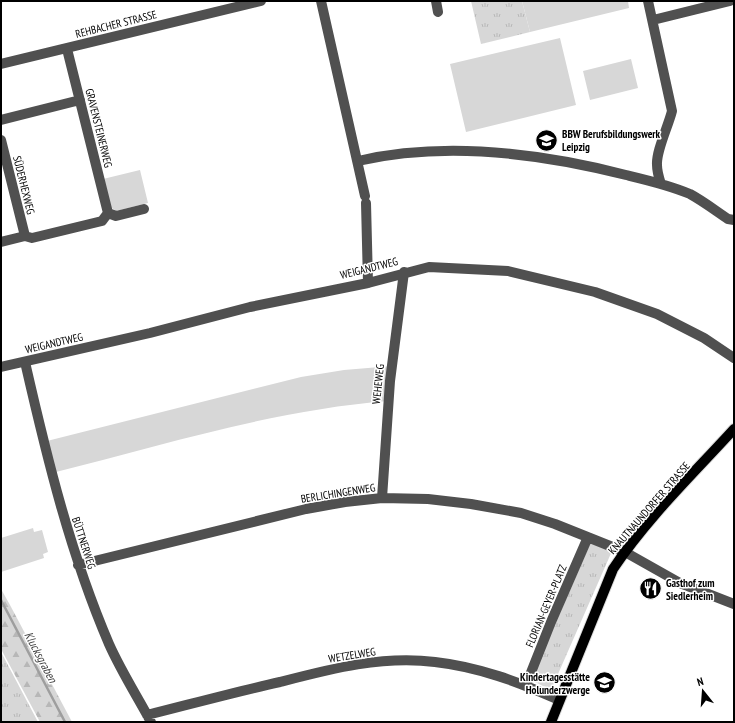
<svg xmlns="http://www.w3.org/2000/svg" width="735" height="723" viewBox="0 0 735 723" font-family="'PT Sans Narrow',sans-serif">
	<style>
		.grass { fill: url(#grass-tufts) }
		.forest { fill: url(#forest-firs) }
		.green { fill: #d7d7d7 }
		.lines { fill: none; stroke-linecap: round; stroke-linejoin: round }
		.stream { stroke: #9e9e9e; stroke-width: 2.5 }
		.major-casing { stroke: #dbdbdb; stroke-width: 12 }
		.minor { stroke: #505050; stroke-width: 10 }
		.major { stroke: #000; stroke-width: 10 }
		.labels { text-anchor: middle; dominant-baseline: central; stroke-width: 3; stroke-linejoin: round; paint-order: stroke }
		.street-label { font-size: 11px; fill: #000; stroke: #fff }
		.poi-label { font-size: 11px; font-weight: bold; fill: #000; stroke: #fff; text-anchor: start }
		.water-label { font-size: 12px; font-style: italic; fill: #3f3f3f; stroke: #fff }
	</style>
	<defs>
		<pattern id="grass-tufts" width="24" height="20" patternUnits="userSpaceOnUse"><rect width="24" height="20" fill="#d7d7d7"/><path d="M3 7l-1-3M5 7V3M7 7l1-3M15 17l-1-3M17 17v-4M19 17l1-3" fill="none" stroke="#b7b7b7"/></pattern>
		<pattern id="forest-firs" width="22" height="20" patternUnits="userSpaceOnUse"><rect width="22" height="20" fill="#d7d7d7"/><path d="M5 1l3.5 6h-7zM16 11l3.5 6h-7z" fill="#b7b7b7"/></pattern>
	</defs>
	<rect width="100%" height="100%" fill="#fff"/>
	<path class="grass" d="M471,1H522L530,32L481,44Z
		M591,542L612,551L551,690L533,681V675Z
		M1,652L38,722H1Z"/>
	<path class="forest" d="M1,589L10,605L72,722H40L1,649Z"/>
	<path class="green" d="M522,1H628L629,8L530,32Z
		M560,38L576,105L466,132L450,64Z
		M631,59L638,88L590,100L583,71Z
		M140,170L148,203L116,211L109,206L103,179Z
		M392,366L388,401C274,410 163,445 52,473L43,442L301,377L344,370Z
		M33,528L34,532L42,530L48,552L43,554L44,558L1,572V538Z"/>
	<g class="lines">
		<path class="stream" d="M1,600L65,722"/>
		<defs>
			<path id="major" d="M551,722L613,569C647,518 693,474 734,429"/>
		</defs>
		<use href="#major" class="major-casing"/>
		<path class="minor" d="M321,1L365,196
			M436,1L438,12
			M648,1L672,111C668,127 656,151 657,165C657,171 659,178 661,184
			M653,20L730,1
			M67,49L108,213
			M1,64L261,1
			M1,120L80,100
			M1,140L25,236
			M358,161C445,141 540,153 626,175C647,180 669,185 690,194C703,201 716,211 728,219L734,220
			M366,203L368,283
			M1,242L25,236L32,238L102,221L108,213L116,216L144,209
			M25,362C47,458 70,553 109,644C121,671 137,696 151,722
			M1,367L150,333L250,307L368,283L429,267L508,271L595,292L657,314L704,338L734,358
			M382,498L390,381L404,272
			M78,565L306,509L345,502L382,498L428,499L471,504L521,513L555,524L625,552L680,583L734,604
			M526,685L551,622L588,537
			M147,715C191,704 235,692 280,682C330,669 383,655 435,662C479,667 519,682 559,700"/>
		<use href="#major" class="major"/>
	</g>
	<defs>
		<symbol id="school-disc" viewBox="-11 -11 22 22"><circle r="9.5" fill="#000" stroke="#fff"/><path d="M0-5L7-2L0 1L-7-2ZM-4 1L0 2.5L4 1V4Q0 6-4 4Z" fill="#fff"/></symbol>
		<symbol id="restaurant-disc" viewBox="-11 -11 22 22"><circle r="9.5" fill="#000" stroke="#fff"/><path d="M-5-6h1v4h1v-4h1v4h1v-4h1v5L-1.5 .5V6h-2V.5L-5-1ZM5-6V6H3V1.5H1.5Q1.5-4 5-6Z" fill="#fff"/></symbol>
	</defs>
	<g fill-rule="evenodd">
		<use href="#school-disc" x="534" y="128" width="25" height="25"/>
		<use href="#restaurant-disc" x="638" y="576" width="25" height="25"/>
		<use href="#school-disc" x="592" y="670" width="25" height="25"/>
	</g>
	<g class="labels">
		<g class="street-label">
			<text transform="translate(116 24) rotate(-14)">REHBACHER STRASSE</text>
			<text transform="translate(99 128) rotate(76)">GRAVENSTEINERWEG</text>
			<text transform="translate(24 185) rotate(76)">SÜDERHEXWEG</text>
			<text transform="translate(369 268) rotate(-14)">WEIGANDTWEG</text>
			<text transform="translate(54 343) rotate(-13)">WEIGANDTWEG</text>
			<text transform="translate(378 384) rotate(-84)">WEHEWEG</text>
			<text transform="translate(338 493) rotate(-9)">BERLICHINGENWEG</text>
			<text transform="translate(649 508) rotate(-49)">KNAUTNAUNDORFER STRASSE</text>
			<text transform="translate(84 543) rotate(72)">BÜTTNERWEG</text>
			<text transform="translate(546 606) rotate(-67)">FLORIAN-GEYER-PLATZ</text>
			<text transform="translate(352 655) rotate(-9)">WETZELWEG</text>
		</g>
		<g class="poi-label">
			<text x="562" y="134">BBW Berufsbildungswerk<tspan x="562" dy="13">Leipzig</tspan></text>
			<text x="666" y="583">Gasthof zum<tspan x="666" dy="13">Siedlerheim</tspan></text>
			<text x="590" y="677" text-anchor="end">Kindertagesstätte<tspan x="590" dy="13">Holunderzwerge</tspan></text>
		</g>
		<g class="water-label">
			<text transform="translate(41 657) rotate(62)">Klucksgraben</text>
		</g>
	</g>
	<rect width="735" height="723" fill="none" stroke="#000000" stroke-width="4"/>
	<g transform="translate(703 691) rotate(343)" stroke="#ffffff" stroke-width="3" paint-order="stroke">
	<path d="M0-3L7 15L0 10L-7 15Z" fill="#000000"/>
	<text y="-6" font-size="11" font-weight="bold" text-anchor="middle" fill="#000000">N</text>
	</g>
</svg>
